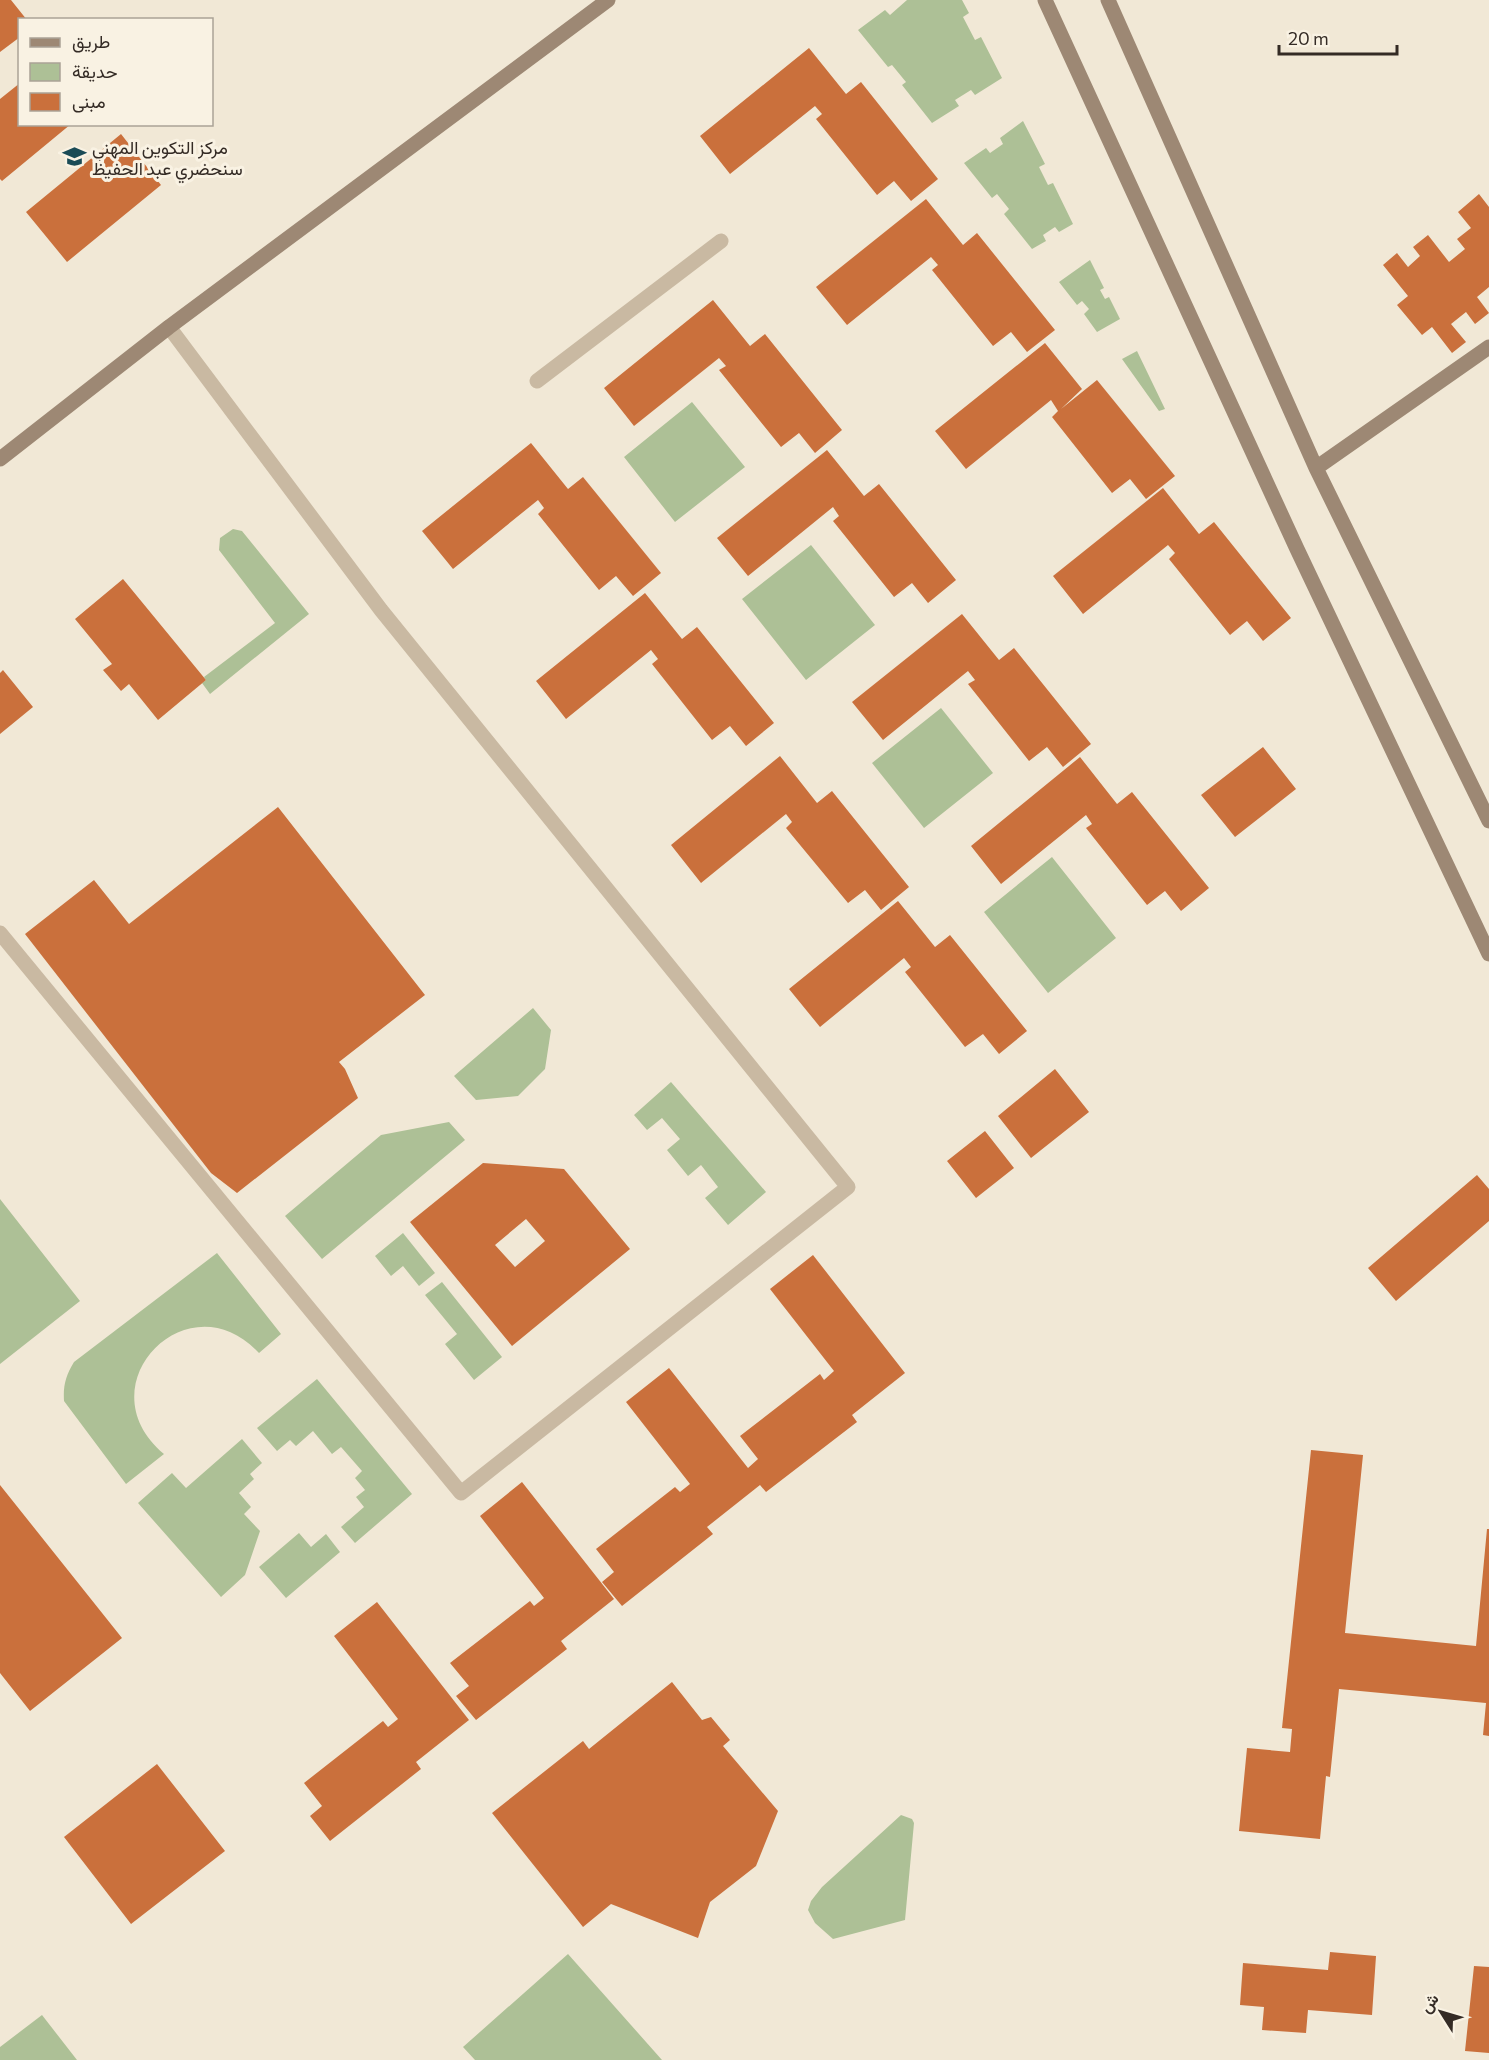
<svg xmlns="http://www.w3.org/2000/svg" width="1489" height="2060" viewBox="0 0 1489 2060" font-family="Commissioner,Vazirmatn,sans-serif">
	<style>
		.green { fill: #adc096 }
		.building { fill: #ca703c; fill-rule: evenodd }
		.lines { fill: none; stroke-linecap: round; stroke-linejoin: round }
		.lane { stroke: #c9b9a2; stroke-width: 15 }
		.secondary { stroke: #9d8874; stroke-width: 15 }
		.labels { text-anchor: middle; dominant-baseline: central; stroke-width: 6; stroke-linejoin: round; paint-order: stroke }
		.poi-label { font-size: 18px; fill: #342b25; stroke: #f9f2e3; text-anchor: start }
	</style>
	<rect width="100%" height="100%" fill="#f1e8d6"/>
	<path class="green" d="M907,0H962L969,13L963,17L975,40L981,37L1002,78L975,95L971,90L955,100L959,106L932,123L902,85L906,82L892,65L888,67L858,30L885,10L890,15Z
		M1023,121L1045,164L1039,167L1048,185L1053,183L1073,224L1059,232L1055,227L1043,235L1046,241L1032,249L1004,214L1009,209L997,194L992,198L964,163L986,148L990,153L1003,144L1000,138Z
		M1090,260L1104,288L1100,290L1105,299L1109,297L1120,319L1097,332L1084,314L1089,309L1082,301L1077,305L1059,282Z
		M1137,351L1165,409L1159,411L1122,359Z
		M692,402L745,467L675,522L624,457Z
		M233,529L242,531L309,614L210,694L202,683L206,680L204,677L275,623L219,550L220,538Z
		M811,545L875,625L806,680L742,599Z
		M941,708L993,773L924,828L872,763Z
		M1052,857L1116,938L1048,993L984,912Z
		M533,1008L551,1030L545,1069L518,1096L476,1100L454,1076Z
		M671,1082L766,1192L728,1225L705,1198L718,1187L701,1165L688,1176L667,1150L680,1139L662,1118L647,1130L634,1115Z
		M449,1122L465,1140L322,1259L285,1216L381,1135Z
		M0,1199L80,1301L0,1364Z
		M403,1233L435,1273L419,1286L403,1266L391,1276L375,1256Z
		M217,1253L281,1334L259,1353C188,1276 82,1386 164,1454L126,1484L64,1401C63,1385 66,1375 74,1362Z
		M442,1282L502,1357L474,1380L445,1344L457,1334L425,1295Z
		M317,1379L412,1494L355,1543L341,1527L364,1507L356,1497L365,1490L355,1478L362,1471L341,1447L332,1454L313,1431L296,1446L290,1440L277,1451L257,1428Z
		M242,1439L262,1463L250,1474L254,1479L239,1493L251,1507L244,1514L260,1531L245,1575L221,1597L138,1503L172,1473L186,1488Z
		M299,1533L311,1547L326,1534L340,1552L286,1598L259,1567Z
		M901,1815L912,1819L914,1823L905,1920L833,1939L815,1923L808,1910L811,1901L822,1887Z
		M568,1954L662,2060H475L463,2047Z
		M42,2015L77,2060H0V2047Z"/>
	<path class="building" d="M0,0H11L27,20H20V37L0,52Z
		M809,48L846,94L861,82L938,179L911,201L894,181L877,195L816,119L822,114L815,106L730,174L700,136Z
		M20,83V124H71L2,181L0,179V99Z
		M121,134L161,185L67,262L26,212Z
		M1479,194L1489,207V287L1477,297L1489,313L1475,324L1466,312L1451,324L1466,342L1452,353L1432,327L1422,335L1397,305L1408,296L1383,265L1397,253L1408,267L1420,256L1413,247L1428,235L1449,262L1465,249L1457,239L1471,228L1458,212Z
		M926,199L963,245L977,233L1055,330L1027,352L1011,332L993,346L932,270L938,265L931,257L847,325L816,287Z
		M713,300L750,346L765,334L842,430L815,453L799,433L781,447L719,370L726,366L719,358L634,426L604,388Z
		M1045,343L1082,389L1061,409L1097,380L1175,476L1146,499L1130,479L1112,493L1052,417L1058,411L1051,400L966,469L935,431Z
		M531,443L568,489L583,477L661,573L633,596L616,576L599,590L538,514L544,508L538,500L453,569L422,531Z
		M827,450L864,496L879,484L956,580L928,603L912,583L894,597L833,521L839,516L833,507L748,576L717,538Z
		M1163,488L1199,534L1214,522L1291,618L1263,641L1247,621L1230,635L1169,559L1175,553L1168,545L1083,614L1053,576Z
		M123,579L206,680L158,720L129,684L121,691L103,670L112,664L75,619Z
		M645,593L682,639L697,627L774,723L746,746L730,726L712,740L652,664L658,659L651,650L566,719L536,681Z
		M962,614L999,660L1014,648L1091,744L1063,767L1047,747L1029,761L968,684L975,680L968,671L883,740L852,702Z
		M3,670L33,707L0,734V673Z
		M1263,747L1296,789L1235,837L1201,795Z
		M780,756L817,803L832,791L909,887L881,910L865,890L848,903L786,828L792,822L786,814L701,883L671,845Z
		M1080,757L1117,804L1132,792L1209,888L1181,911L1165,891L1147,905L1086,828L1092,824L1086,815L1001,884L971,846Z
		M278,807L425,995L339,1062L345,1069L358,1098L237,1193L211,1173L25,934L94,880L129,924Z
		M898,901L935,947L950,935L1027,1031L999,1054L983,1034L965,1047L905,972L911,967L904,958L820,1027L789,989Z
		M1055,1069L1089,1112L1031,1158L998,1116Z
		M985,1131L1014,1168L976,1198L947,1161Z
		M483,1163L564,1169L630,1249L512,1346L410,1222ZM526,1219L545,1241L515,1267L495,1245Z
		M1477,1175L1489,1189V1221L1396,1301L1368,1268Z
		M813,1255L905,1373L852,1415L857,1422L766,1492L760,1485L707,1527L713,1534L622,1606L602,1582L614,1572L596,1549L675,1487L680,1492L690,1484L626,1402L669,1368L748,1468L758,1459L740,1436L820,1374L824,1380L834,1371L770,1289Z
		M1311,1450L1363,1455L1345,1633L1476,1646L1487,1529H1489V1736L1483,1735L1486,1703L1339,1689L1330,1777L1326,1776L1320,1839L1239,1831L1247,1748L1290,1752L1292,1729L1282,1728Z
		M522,1482L614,1599L561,1641L567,1649L476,1720L456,1696L469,1686L450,1663L530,1601L534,1606L544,1598L480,1516Z
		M0,1485L122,1638L30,1711L0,1673Z
		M377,1602L469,1720L416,1762L421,1769L330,1841L310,1816L322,1806L304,1783L383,1721L388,1727L398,1719L334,1636Z
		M672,1682L702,1720L711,1717L730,1740L723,1746L778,1811L756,1866L710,1902L698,1938L611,1904L583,1927L492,1813L583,1741L589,1749Z
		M157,1764L225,1851L131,1924L64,1837Z
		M1330,1952L1376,1956L1372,2015L1308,2010L1306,2033L1262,2030L1264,2007L1240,2005L1243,1963L1328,1970Z
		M1474,1966L1489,1967V2053L1465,2051Z"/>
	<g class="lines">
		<path class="lane" d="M537,381L721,241
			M0,933L461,1493L848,1187L381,610L169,327"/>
		<path class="secondary" d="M1045,0L1297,549L1489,954
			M1108,0L1316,468L1489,821
			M0,459L169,327L608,0
			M1316,468L1489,347"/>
	</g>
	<defs>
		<symbol id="university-bare" viewBox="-9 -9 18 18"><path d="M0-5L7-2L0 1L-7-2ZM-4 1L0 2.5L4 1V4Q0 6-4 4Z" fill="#1a4b56" stroke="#f9f2e3" stroke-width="2.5" paint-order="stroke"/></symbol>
	</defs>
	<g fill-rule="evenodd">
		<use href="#university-bare" x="58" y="140" width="33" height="33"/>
	</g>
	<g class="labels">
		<g class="poi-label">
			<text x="92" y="147">مركز التكوين المهني<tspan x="92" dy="21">سنحضري عبد الحفيظ</tspan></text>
		</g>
	</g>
	<rect x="18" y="18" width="195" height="108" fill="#f9f2e3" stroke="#aaa297" stroke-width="1.5"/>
	<rect x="30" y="38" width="30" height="9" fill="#9d8874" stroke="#aaa297" stroke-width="1.5"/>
	<text x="72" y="48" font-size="18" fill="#342b25">طريق</text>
	<rect x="30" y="63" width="30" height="18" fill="#adc096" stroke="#aaa297" stroke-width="1.5"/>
	<text x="72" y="78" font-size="18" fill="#342b25">حديقة</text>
	<rect x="30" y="93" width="30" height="18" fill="#ca703c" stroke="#aaa297" stroke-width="1.5"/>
	<text x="72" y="108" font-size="18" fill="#342b25">مبنى</text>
	<g transform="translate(1441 2012) rotate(307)" stroke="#f9f2e3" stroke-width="4.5" paint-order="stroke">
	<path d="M0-4.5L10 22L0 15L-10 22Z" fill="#342b25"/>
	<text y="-9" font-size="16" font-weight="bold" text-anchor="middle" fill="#342b25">ش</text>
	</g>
	<path d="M1279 45v9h118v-9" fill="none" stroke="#342b25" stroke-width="3"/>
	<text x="1288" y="45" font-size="18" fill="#342b25" stroke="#f9f2e3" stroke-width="4.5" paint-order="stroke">20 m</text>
</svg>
